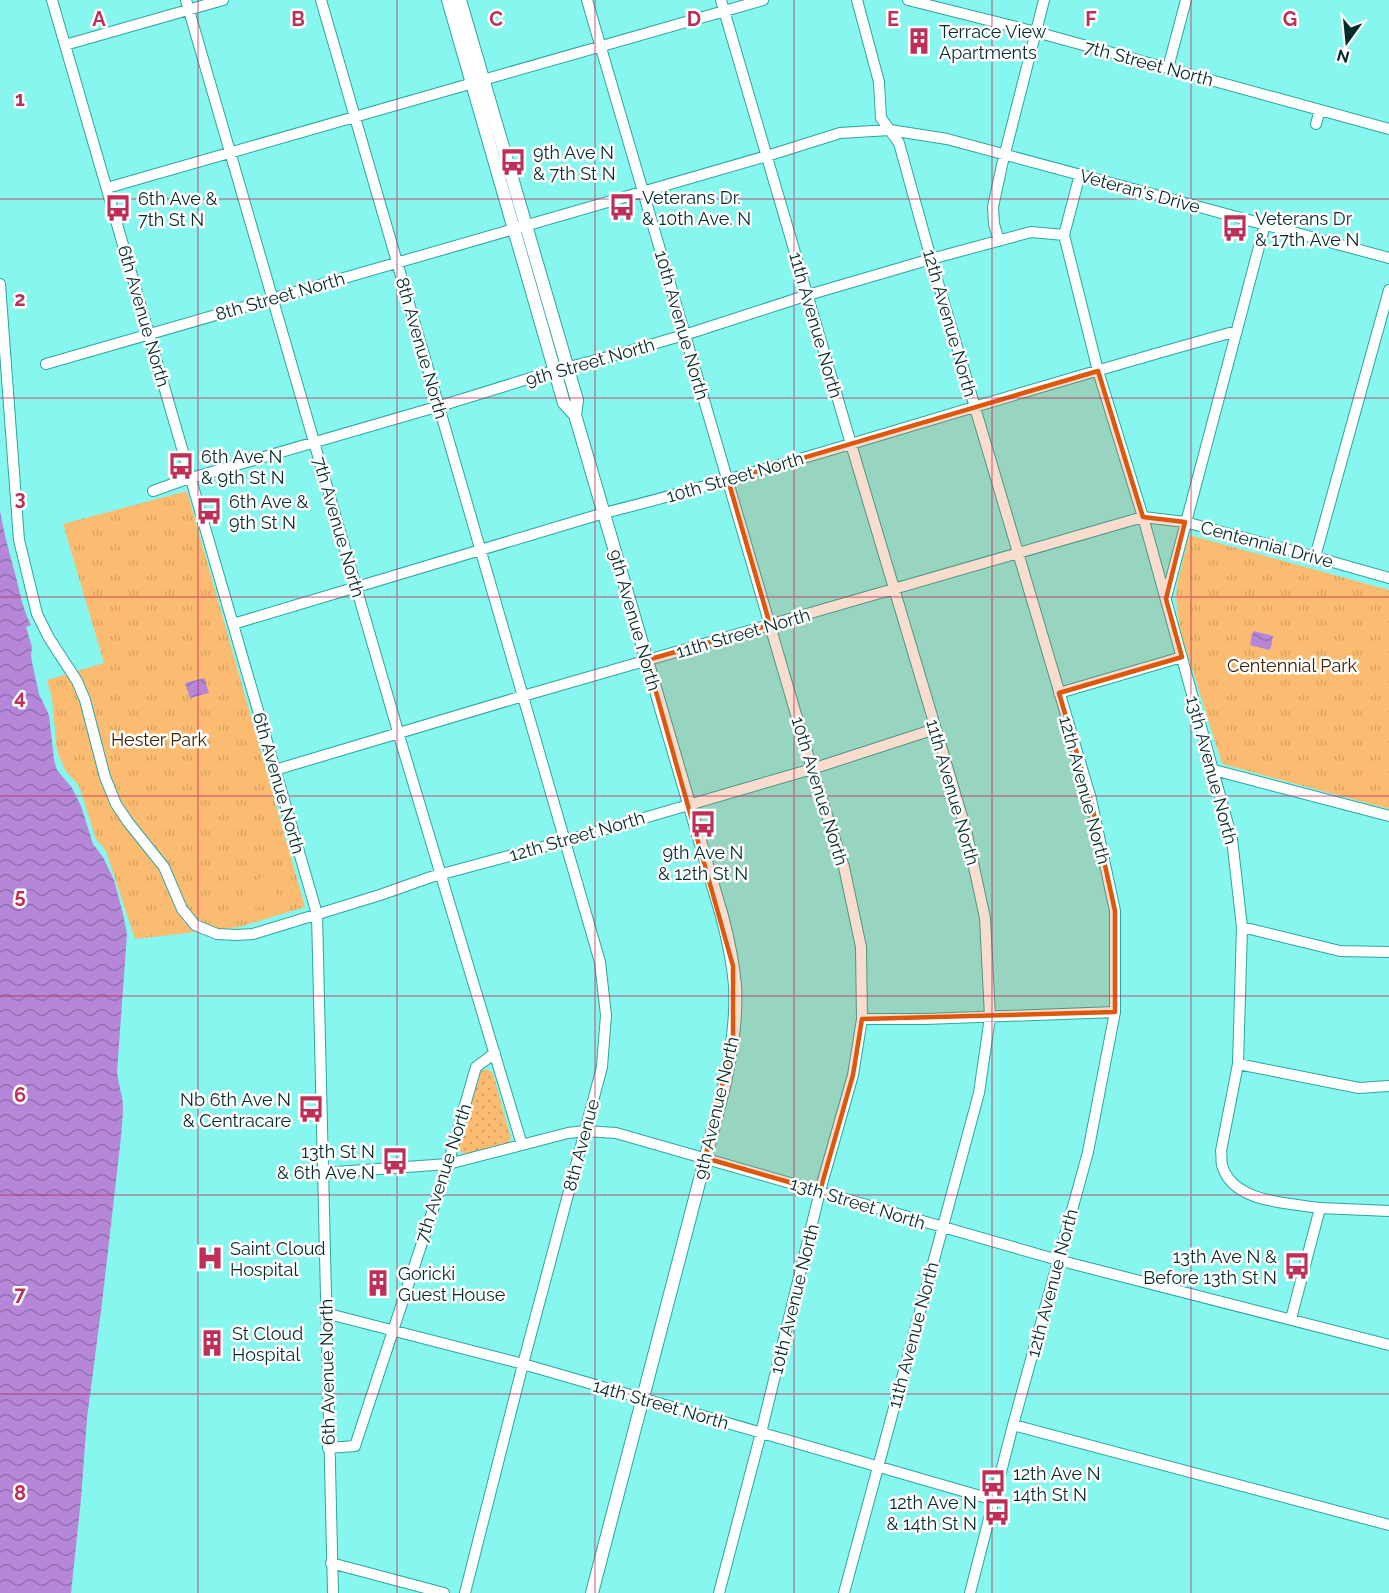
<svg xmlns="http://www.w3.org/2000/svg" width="1389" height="1593" viewBox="0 0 1389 1593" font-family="Raleway,sans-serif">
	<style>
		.grass { fill: url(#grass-dots) }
		.park { fill: url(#park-tufts) }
		.garden { fill: #fbbc72 }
		.water { fill: url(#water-waves) }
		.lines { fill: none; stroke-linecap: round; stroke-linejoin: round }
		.minor-casing { stroke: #2ca69f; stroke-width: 12 }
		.major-casing { stroke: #2ca69f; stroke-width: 14 }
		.minor { stroke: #fff; stroke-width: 10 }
		.major { stroke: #fff; stroke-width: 12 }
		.marked { fill: #dd570d; fill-opacity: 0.2; stroke: #dd570d; stroke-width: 4.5; stroke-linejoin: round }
		.grid { fill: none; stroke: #be2f57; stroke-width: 1.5; stroke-opacity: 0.55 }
		.labels { text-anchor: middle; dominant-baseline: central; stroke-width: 5; stroke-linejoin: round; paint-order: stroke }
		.poi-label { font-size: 18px; fill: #052b29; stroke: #fff; text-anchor: start }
		.street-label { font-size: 18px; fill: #052b29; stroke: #fff }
		.park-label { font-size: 18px; fill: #3d2300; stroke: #fff }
		.grid-label { font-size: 20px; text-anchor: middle; font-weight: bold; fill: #be2f57; stroke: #fff; stroke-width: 5; stroke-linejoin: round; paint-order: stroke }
	</style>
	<defs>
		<pattern id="grass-dots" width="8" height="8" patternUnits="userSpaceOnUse" patternTransform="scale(1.5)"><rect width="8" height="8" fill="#fbbc72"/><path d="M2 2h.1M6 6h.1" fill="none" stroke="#d6a263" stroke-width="1.8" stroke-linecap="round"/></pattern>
		<pattern id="park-tufts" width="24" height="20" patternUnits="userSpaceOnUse" patternTransform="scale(1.5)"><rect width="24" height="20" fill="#fbbc72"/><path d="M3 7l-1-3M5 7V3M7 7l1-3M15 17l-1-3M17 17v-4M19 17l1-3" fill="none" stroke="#d6a263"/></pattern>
		<pattern id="water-waves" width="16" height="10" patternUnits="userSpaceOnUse" patternTransform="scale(1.5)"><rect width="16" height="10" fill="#b687d9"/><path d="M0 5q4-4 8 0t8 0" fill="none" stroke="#926fb0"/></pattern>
	</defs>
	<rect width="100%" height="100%" fill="#86f6ee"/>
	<path class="grass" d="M488,1069L493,1074L511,1138L508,1143L466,1154L461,1152L458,1146L479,1074L481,1071Z"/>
	<path class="park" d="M187,491L305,907L239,927L135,939L106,851L96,839L79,786L65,770L57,751L52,698L47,680L104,663L63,524Z
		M1189,535L1389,590V809L1222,764L1181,633L1177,609L1176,596L1178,581Z"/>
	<path class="garden" d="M271,875L279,901L266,905L258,879Z
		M254,878L261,906L248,910L241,882Z"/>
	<path class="water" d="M0,510C3,529 8,548 13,566C19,586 21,606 31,625L26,627L32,647L31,656L33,667L39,694L49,715L54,760L57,770L72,788L81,806L93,844L103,857L114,880L123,914L127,934L126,948L117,1072C118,1081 120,1088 122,1097C124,1110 122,1124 121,1137L102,1303L87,1418L81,1499L71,1593H0Z
		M1254,631L1273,636L1271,647L1269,650L1250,645L1252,634Z
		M204,678L209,693L190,698L185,683Z"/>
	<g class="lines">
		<defs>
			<path id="minor" d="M52,0L317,914L333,1593
				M186,0L401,742L522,1145
				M321,0L600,962L606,1015L602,1067L523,1364L465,1593
				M587,0L812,769L844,867L861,947L862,1019L853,1075L820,1191L761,1433L719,1593
				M721,0L851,444L966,830L985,918L990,1017L979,1093L844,1593
				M857,0L879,82L881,118L899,143L931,259L1091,799L1115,911V1012L1088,1152L1013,1425L970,1593
				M908,0L1036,32L1389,129
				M65,45L223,0
				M1168,68L1186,0
				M483,80L763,0
				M1316,124L1320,110
				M1080,174L1064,235L1098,371L1143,517L1232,839L1242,927L1238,1064L1221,1151C1222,1156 1221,1161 1222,1165C1232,1203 1289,1203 1320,1208L1291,1319
				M107,188L473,83
				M999,241L994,224L993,207L1002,165L1044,0
				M0,284L19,540L37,614L49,638L77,681L85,700L105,777L116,804L128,822L164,867L182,909L195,925L217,934L237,935L253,934L380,895L431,877L565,841L812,769L935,729
				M46,364L767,156L840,133L890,130L947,139L1389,258
				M153,491L181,481L450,403L550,372L623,353L697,331L808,295L931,259L1031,232L1064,235
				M1315,557L1389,290
				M1166,598L1265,224
				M233,624L604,513C674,496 741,476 810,456C952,414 1094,370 1237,331
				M1059,693L1182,657
				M275,770L523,696L1143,517L1185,522L1315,557L1389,578
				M1214,770L1389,816
				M1242,927L1340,951L1389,952
				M862,1019H925L1115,1012
				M1238,1064L1359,1088L1389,1086
				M323,1173L448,1164L568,1133L585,1131L616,1133L1058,1260L1389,1345
				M1320,1208L1389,1211
				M325,1313L523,1364L994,1500
				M1013,1425L1389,1525
				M328,1448L355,1446L448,1164L476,1067L495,1053
				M331,1563L444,1593"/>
			<path id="major" d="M448,0L564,403L575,415L722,916C728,939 733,962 735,985C737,1020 731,1054 724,1087L592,1593
				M460,0L577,400L575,415"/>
		</defs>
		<use href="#minor" class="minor-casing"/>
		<use href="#major" class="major-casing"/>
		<use href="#minor" class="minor"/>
		<use href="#major" class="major"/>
	</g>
	<path class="marked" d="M1098,371L1143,517L1185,522L1166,599L1182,657L1059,693L1091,801L1115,911V1012L862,1019L853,1075L820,1191L705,1158L733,1037V966L647,660L770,625L728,480Z"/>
	<path class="grid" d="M198,0V1593M397,0V1593M595,0V1593M794,0V1593M992,0V1593M1191,0V1593M0,199H1389M0,398H1389M0,597H1389M0,796H1389M0,996H1389M0,1195H1389M0,1394H1389"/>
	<defs>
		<symbol id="building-bare" viewBox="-9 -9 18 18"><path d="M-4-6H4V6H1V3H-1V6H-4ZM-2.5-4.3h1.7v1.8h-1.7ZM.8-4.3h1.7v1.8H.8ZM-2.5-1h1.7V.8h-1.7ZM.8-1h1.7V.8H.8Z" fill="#be2f57" stroke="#fff" stroke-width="2.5" paint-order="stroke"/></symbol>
		<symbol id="bus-bare" viewBox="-9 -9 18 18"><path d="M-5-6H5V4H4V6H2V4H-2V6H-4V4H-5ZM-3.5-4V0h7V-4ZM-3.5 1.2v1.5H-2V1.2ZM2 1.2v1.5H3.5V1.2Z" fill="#be2f57" stroke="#fff" stroke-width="2.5" paint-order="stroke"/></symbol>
		<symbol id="hospital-bare" viewBox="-9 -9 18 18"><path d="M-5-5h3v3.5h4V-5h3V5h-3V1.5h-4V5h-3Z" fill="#be2f57" stroke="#fff" stroke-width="2.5" paint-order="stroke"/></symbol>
	</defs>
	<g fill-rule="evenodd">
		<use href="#building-bare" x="900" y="22" width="38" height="38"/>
		<use href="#bus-bare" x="494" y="143" width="38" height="38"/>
		<use href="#bus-bare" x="603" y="188" width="38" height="38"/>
		<use href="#bus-bare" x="99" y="189" width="38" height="38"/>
		<use href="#bus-bare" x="1216" y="209" width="38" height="38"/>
		<use href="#bus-bare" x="162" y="447" width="38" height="38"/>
		<use href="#bus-bare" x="190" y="492" width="38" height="38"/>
		<use href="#bus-bare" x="684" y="805" width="38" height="38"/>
		<use href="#bus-bare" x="292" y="1090" width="38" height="38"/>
		<use href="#bus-bare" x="376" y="1142" width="38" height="38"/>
		<use href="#hospital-bare" x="191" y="1239" width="38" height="38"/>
		<use href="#bus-bare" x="1278" y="1247" width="38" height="38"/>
		<use href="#building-bare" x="359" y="1264" width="38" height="38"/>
		<use href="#building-bare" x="193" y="1324" width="38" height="38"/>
		<use href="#bus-bare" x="974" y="1464" width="38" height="38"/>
		<use href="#bus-bare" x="978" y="1493" width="38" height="38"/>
	</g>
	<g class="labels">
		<g class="poi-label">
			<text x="939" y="31">Terrace View<tspan x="939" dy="21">Apartments</tspan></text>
			<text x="533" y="152">9th Ave N<tspan x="533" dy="21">&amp; 7th St N</tspan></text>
			<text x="642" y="197">Veterans Dr.<tspan x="642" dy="21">&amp; 10th Ave. N</tspan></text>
			<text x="138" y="198">6th Ave &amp;<tspan x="138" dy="21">7th St N</tspan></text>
			<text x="1255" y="218">Veterans Dr<tspan x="1255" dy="21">&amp; 17th Ave N</tspan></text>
			<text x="201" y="456">6th Ave N<tspan x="201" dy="21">&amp; 9th St N</tspan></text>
			<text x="229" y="501">6th Ave &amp;<tspan x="229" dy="21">9th St N</tspan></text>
			<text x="703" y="852" text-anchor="middle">9th Ave N<tspan x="703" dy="21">&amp; 12th St N</tspan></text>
			<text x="291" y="1099" text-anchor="end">Nb 6th Ave N<tspan x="291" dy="21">&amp; Centracare</tspan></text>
			<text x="375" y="1151" text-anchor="end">13th St N<tspan x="375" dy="21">&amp; 6th Ave N</tspan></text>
			<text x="230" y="1248">Saint Cloud<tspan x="230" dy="21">Hospital</tspan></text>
			<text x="1277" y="1256" text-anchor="end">13th Ave N &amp;<tspan x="1277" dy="21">Before 13th St N</tspan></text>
			<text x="398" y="1273">Goricki<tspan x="398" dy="21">Guest House</tspan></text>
			<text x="232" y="1333">St Cloud<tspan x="232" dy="21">Hospital</tspan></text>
			<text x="1013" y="1473">12th Ave N<tspan x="1013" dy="21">14th St N</tspan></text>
			<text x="977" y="1502" text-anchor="end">12th Ave N<tspan x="977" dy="21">&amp; 14th St N</tspan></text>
		</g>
		<g class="street-label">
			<text transform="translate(1149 63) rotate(15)">7th Street North</text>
			<text transform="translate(1140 191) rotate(15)">Veteran's Drive</text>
			<text transform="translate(280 296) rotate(-16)">8th Street North</text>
			<text transform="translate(144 316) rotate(74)">6th Avenue North</text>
			<text transform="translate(950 323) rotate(74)">12th Avenue North</text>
			<text transform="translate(682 325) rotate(74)">10th Avenue North</text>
			<text transform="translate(816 325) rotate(74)">11th Avenue North</text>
			<text transform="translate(422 348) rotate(74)">8th Avenue North</text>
			<text transform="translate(590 362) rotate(-16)">9th Street North</text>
			<text transform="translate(735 477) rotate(-16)">10th Street North</text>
			<text transform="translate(339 527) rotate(74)">7th Avenue North</text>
			<text transform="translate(1267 544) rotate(15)">Centennial Drive</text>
			<text transform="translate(635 620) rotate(74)">9th Avenue North</text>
			<text transform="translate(743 633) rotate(-16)">11th Street North</text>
			<text transform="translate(1212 770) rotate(75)">13th Avenue North</text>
			<text transform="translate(279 783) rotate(74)">6th Avenue North</text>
			<text transform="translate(1085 790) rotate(75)">12th Avenue North</text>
			<text transform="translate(820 791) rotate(73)">10th Avenue North</text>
			<text transform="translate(953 792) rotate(74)">11th Avenue North</text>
			<text transform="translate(577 836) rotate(-16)">12th Street North</text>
			<text transform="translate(716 1108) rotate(-77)">9th Avenue North</text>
			<text transform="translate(581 1145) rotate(-75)">8th Avenue</text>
			<text transform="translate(443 1173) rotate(-72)">7th Avenue North</text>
			<text transform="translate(858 1203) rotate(17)">13th Street North</text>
			<text transform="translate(1052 1283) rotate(-75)">12th Avenue North</text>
			<text transform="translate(794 1299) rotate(-76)">10th Avenue North</text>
			<text transform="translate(913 1335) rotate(-75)">11th Avenue North</text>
			<text transform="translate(327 1372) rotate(-91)">6th Avenue North</text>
			<text transform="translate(661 1404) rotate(16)">14th Street North</text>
		</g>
		<g class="park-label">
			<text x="1292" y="665">Centennial Park</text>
			<text x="159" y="739">Hester Park</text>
		</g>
	</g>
	<g class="grid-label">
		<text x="99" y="26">A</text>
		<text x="298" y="26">B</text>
		<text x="496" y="26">C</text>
		<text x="694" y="26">D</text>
		<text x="893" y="26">E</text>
		<text x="1091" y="26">F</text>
		<text x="1290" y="26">G</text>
		<text x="20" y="106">1</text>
		<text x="20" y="306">2</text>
		<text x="20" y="505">3</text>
		<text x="20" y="704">4</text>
		<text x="20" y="903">5</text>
		<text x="20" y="1102">6</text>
		<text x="20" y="1301">7</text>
		<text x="20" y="1500">8</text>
	</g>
	<g transform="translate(1347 42) rotate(195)" stroke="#ffffff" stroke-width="4.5" paint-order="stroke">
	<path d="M0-4.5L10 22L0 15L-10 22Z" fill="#052b29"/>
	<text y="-9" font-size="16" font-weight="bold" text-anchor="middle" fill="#052b29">N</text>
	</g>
</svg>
